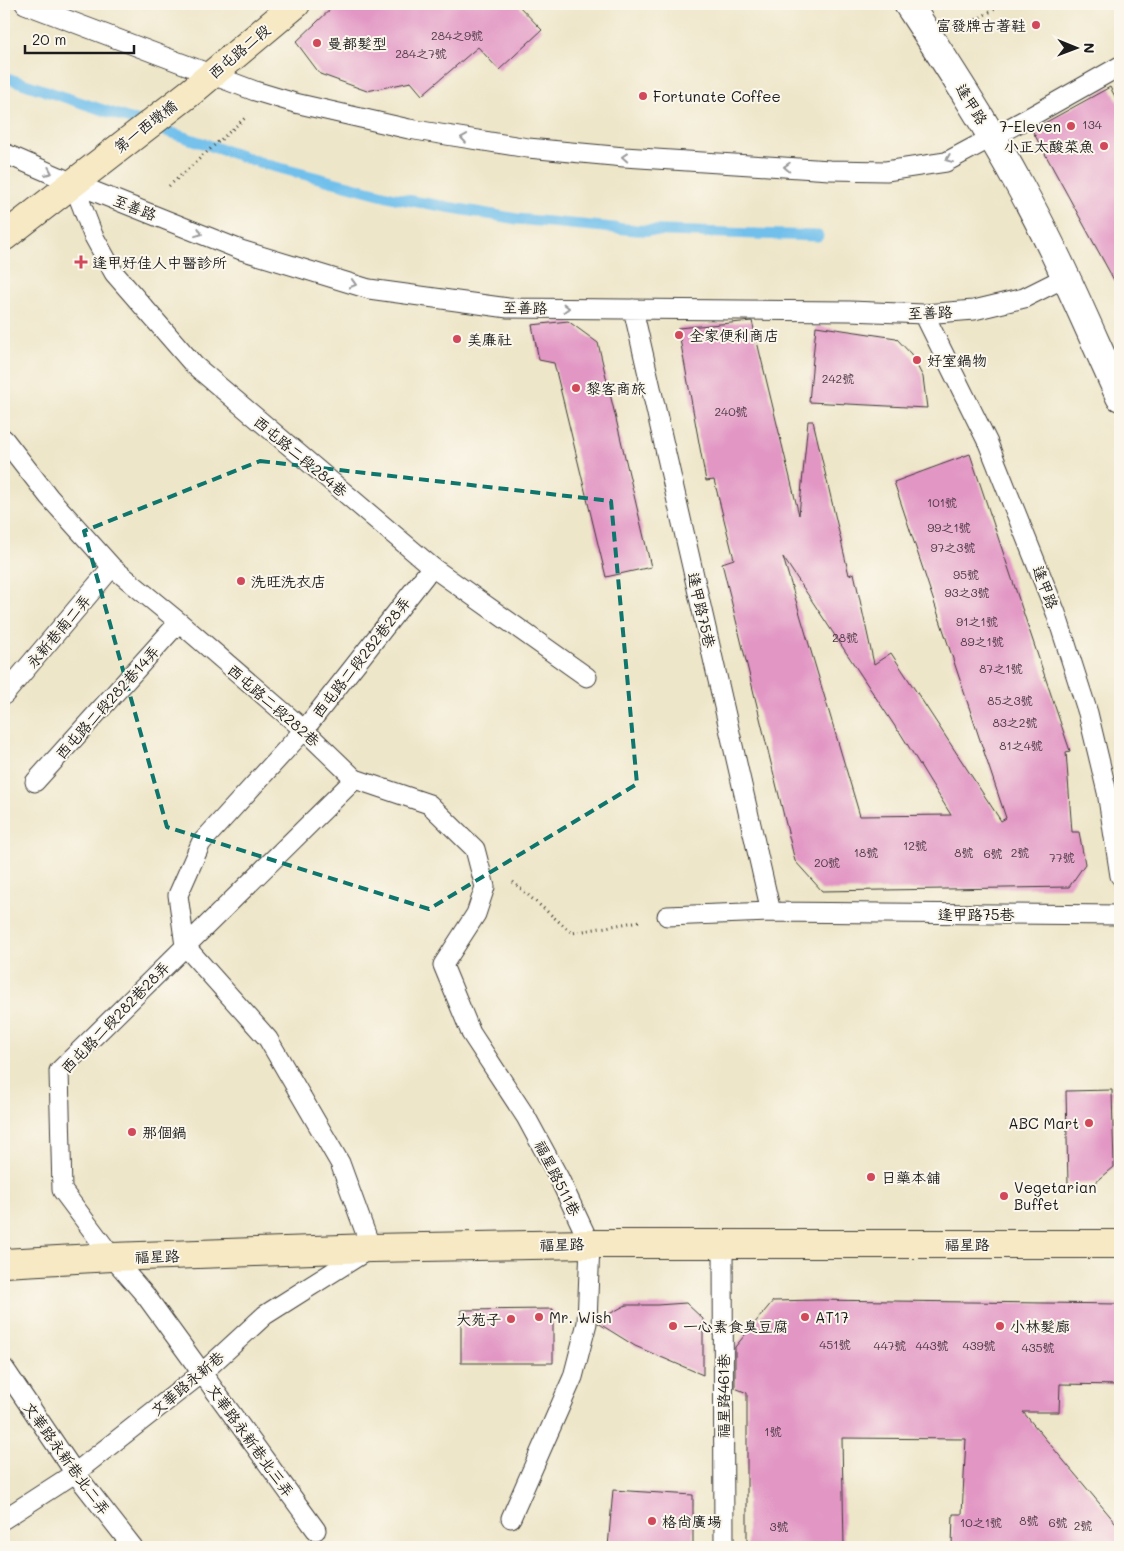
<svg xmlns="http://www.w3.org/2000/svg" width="1124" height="1551" viewBox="0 0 1124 1551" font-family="Mali,'LXGW WenKai TC',sans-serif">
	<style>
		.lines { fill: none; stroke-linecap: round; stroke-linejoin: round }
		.stream { stroke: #71c0ec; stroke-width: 11 }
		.building { fill: #e296c4; fill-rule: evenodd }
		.lane-casing { stroke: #3c3a36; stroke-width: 21 }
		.street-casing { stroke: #3c3a36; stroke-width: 30 }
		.secondary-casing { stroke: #3c3a36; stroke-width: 30 }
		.path { stroke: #3c3a36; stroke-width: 3; stroke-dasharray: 1 4; stroke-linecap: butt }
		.lane { stroke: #fff; stroke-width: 19 }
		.street { stroke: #fff; stroke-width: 28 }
		.secondary { stroke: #f6e9c3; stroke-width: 28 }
		.oneway { stroke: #999 }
		.marked { fill: none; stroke: #0f766e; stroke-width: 4; stroke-dasharray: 10 6; stroke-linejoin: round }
		.poi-dot { fill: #d1495b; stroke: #fbf7ec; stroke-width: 2 }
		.labels { text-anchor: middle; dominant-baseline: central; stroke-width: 4; stroke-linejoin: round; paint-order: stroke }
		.number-label { font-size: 12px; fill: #4e3a46 }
		.poi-label { font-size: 15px; fill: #1c1c1c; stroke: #fbf7ec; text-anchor: start }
		.street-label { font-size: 15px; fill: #1c1c1c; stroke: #fbf7ec }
	</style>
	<rect width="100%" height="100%" fill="#fbf7ec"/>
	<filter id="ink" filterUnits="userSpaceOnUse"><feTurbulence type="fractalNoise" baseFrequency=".02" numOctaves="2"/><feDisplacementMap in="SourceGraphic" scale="10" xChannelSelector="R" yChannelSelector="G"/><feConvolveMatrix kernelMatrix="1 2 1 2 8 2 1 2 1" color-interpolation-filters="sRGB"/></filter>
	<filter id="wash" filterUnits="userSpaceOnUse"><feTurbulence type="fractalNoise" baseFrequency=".0096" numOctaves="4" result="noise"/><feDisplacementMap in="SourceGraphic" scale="20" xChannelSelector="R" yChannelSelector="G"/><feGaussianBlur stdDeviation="1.12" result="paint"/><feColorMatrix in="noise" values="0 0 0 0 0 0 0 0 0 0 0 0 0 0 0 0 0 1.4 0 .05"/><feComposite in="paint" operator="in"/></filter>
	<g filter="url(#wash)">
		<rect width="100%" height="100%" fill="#eee6c9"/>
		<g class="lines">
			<path class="stream" d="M4,77L268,165L395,198L517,219L636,230L818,236"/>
		</g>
		<g id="blocks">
			<path class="building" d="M336,4H517L542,30L499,70L478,47L422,95L411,82L367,91L320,74L296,42Z
				M1110,87L1120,106V291L1032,130Z
				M568,321L598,343L651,567L606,577L554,363L539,360L532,325Z
				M752,321L799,515L808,421H813L849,575L854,573L874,664L891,653L1001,821L1006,818L894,482L970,454L1070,751L1066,752L1072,832H1079L1085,864L1069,887L822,891L795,861L722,563L734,559L714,480L706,481L678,328ZM783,557L898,731H899L951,815L860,816Z
				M816,326L896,338L911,354L923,377L927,408L809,402Z
				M1112,1090L1114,1167L1095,1183L1068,1184L1066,1091Z
				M817,1300L1120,1304V1385L1060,1384L1059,1412H1023L1120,1528V1547H952L953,1514H962L966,1439L842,1438L844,1547H747V1393L735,1388V1347L773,1301Z
				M686,1303L703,1319V1375L635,1346L598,1323V1320L626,1305H657Z
				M553,1309V1363H461V1310Z
				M613,1490L693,1495V1547H608Z"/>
		</g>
	</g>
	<g filter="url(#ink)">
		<use href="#blocks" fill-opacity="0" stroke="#3c3a36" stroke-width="1"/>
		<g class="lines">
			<defs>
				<path id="lane" d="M25,4L255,91L295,103L409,129L528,148L624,157L830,170L886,171L946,162L1028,118L1120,66
					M4,153L73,183L241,250L369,289L508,308L850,311L924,314L974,310L1024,298L1066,277
					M73,183L93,235L114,273L194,365L432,567L587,677
					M633,309L771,912L1120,915
					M924,314L988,443L1056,613L1088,713L1107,792L1120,876
					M4,439L49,497L112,567L179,622L304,730L355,779L429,804L475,849L485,887L476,914L443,965L471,1033L526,1117L559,1178L590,1244L587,1323L573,1377L511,1518
					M4,695L112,567
					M35,782L179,622
					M667,916L771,912
					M723,1244L724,1547
					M4,1368L75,1473L133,1547
					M4,1519L75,1473L202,1373L265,1315L371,1248L340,1163L268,1039L185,946L178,895L201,843L304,730L432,567
					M316,1530L146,1296L112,1257L62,1190L59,1071L355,779"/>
				<path id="street" d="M908,4C947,64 987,125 1021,188C1058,255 1088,327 1120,397"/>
				<path id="secondary" d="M4,237L191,92L296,4
					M4,1263L112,1257L371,1248L590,1244H1120"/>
			</defs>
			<use href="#lane" class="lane-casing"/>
			<use href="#street" class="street-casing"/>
			<use href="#secondary" class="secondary-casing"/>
			<path class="path" d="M963,27L1004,4
				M169,186L245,118
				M513,882L572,933L640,921"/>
			<use href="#lane" class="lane"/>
			<use href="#street" class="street"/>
			<use href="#secondary" class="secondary"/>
		</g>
		<defs><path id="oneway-chevron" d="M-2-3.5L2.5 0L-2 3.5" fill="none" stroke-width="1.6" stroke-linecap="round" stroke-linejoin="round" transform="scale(1.25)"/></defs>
		<g class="oneway">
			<use href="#oneway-chevron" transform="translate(464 138) rotate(-171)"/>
			<use href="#oneway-chevron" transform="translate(625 157) rotate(-176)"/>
			<use href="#oneway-chevron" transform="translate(949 159) rotate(158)"/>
			<use href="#oneway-chevron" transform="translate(787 167) rotate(-177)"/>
			<use href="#oneway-chevron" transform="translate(49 172) rotate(23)"/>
			<use href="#oneway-chevron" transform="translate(199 233) rotate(22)"/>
			<use href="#oneway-chevron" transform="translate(353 284) rotate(17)"/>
			<use href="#oneway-chevron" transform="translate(566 308)"/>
		</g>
	</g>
	<path class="marked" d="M260,461L611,501L637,784L429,909L167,827L84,531Z"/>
	<g class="poi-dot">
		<circle cx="1036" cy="25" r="5"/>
		<circle cx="317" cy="43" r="5"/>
		<circle cx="643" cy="96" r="5"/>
		<circle cx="1071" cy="126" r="5"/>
		<circle cx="1104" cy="146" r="5"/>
		<path d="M78.5 254.5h5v5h5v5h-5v5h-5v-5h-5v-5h5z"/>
		<circle cx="679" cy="335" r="5"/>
		<circle cx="457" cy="339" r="5"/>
		<circle cx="917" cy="360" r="5"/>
		<circle cx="576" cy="388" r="5"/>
		<circle cx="241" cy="581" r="5"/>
		<circle cx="1089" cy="1123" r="5"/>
		<circle cx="132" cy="1132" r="5"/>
		<circle cx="871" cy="1177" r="5"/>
		<circle cx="1004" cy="1196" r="5"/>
		<circle cx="539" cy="1317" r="5"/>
		<circle cx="805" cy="1317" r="5"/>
		<circle cx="511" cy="1319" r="5"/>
		<circle cx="673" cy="1326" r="5"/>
		<circle cx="1000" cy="1326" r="5"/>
		<circle cx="652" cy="1521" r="5"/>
	</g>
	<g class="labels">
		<g class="number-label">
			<text x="457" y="35">284之9號</text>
			<text x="421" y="53">284之7號</text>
			<text x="1092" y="124">134</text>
			<text x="838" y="378">242號</text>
			<text x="731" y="411">240號</text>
			<text x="942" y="502">101號</text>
			<text x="949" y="527">99之1號</text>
			<text x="953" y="547">97之3號</text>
			<text x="966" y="574">95號</text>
			<text x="967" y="592">93之3號</text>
			<text x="977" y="621">91之1號</text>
			<text x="845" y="637">28號</text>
			<text x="982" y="641">89之1號</text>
			<text x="1001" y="668">87之1號</text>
			<text x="1010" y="700">85之3號</text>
			<text x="1015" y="722">83之2號</text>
			<text x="1021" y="745">81之4號</text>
			<text x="915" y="845">12號</text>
			<text x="866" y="852">18號</text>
			<text x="964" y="852">8號</text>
			<text x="1020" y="852">2號</text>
			<text x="993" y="853">6號</text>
			<text x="1062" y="857">77號</text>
			<text x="827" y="862">20號</text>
			<text x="835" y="1344">451號</text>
			<text x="890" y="1345">447號</text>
			<text x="932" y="1345">443號</text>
			<text x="979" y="1345">439號</text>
			<text x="1038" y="1347">435號</text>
			<text x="773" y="1431">1號</text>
			<text x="1029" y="1520">8號</text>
			<text x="981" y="1522">10之1號</text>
			<text x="1058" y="1522">6號</text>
			<text x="1083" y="1525">2號</text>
			<text x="779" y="1526">3號</text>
		</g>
		<g class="poi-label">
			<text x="1026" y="25" text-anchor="end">富發牌古著鞋</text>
			<text x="327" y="43">曼都髮型</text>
			<text x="653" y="96">Fortunate Coffee</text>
			<text x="1061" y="126" text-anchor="end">7-Eleven</text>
			<text x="1094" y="146" text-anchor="end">小正太酸菜魚</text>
			<text x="92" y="262">逢甲好佳人中醫診所</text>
			<text x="689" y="335">全家便利商店</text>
			<text x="467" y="339">美廉社</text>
			<text x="927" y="360">好室鍋物</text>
			<text x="586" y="388">黎客商旅</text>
			<text x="251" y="581">洗旺洗衣店</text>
			<text x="1079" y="1123" text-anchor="end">ABC Mart</text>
			<text x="142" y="1132">那個鍋</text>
			<text x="881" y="1177">日藥本舖</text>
			<text x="1014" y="1187">Vegetarian<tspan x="1014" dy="17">Buffet</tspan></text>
			<text x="549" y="1317">Mr. Wish</text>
			<text x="815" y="1317">AT17</text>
			<text x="501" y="1319" text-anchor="end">大苑子</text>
			<text x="683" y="1326">一心素食臭豆腐</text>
			<text x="1010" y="1326">小林髮廊</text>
			<text x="662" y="1521">格尚廣場</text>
		</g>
		<g class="street-label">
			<text transform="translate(239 51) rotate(-40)">西屯路二段</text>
			<text transform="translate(972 104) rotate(58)">逢甲路</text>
			<text transform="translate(145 126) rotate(-38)">第一西墩橋</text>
			<text transform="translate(135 207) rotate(22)">至善路</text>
			<text transform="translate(525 307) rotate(2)">至善路</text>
			<text transform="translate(930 312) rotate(-2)">至善路</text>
			<text transform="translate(301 456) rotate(40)">西屯路二段284巷</text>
			<text transform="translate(1046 587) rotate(69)">逢甲路</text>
			<text transform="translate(702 610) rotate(77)">逢甲路75巷</text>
			<text transform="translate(58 631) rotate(-50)">永新巷南二弄</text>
			<text transform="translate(361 657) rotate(-52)">西屯路二段282巷28弄</text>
			<text transform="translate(107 702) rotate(-48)">西屯路二段282巷14弄</text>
			<text transform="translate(274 705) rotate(41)">西屯路二段282巷</text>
			<text x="976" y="914">逢甲路75巷</text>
			<text transform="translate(115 1017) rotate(-46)">西屯路二段282巷28弄</text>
			<text transform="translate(558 1178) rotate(63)">福星路511巷</text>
			<text transform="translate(562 1244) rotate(-1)">福星路</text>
			<text x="967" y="1244">福星路</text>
			<text transform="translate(157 1256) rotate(-2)">福星路</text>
			<text transform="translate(187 1383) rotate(-40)">文華路永新巷</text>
			<text transform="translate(723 1396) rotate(-90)">福星路461巷</text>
			<text transform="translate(251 1440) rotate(54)">文華路永新巷北三弄</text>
			<text transform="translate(67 1458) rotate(54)">文華路永新巷北二弄</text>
		</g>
	</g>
	<rect width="1124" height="1551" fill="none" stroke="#fbf7ec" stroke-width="20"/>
	<g transform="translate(1076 48) rotate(91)" stroke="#fbf7ec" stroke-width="4" paint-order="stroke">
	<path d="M0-4L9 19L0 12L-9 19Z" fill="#1c1c1c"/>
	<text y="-8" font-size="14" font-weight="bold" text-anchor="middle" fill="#1c1c1c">N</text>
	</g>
	<path d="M25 45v8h109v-8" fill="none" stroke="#1c1c1c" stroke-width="2.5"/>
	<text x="32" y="45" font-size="15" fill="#1c1c1c" stroke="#fbf7ec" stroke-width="4" paint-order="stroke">20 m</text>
</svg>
